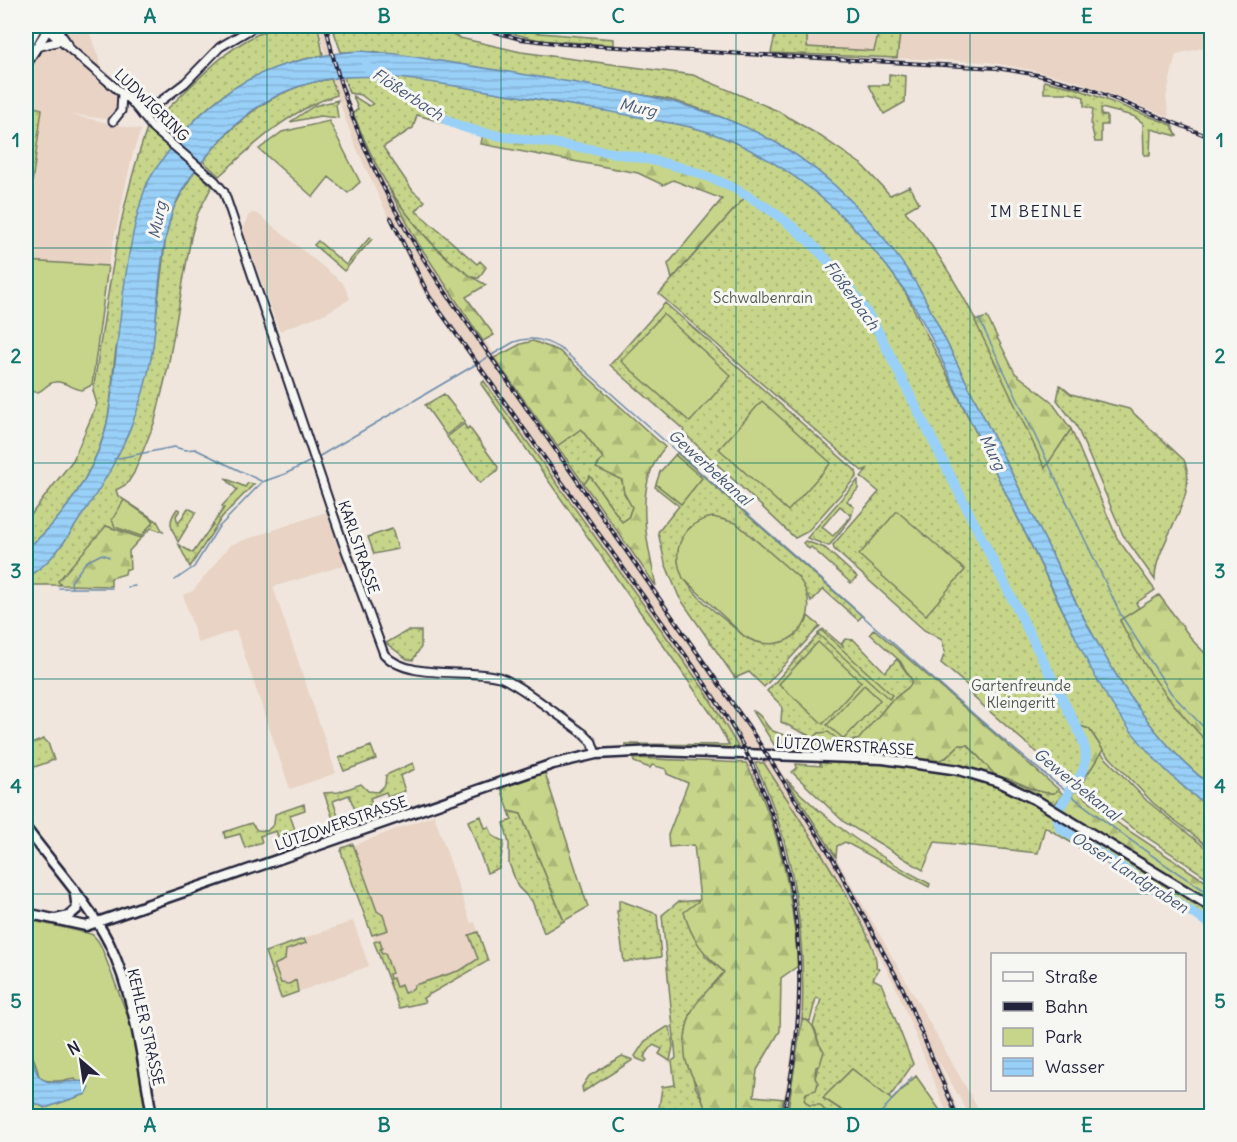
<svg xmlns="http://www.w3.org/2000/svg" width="1237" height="1142" viewBox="0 0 1237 1142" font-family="Delius,sans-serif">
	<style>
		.built { fill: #e8d3c4 }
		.grass { fill: url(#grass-dots); stroke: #747c62; stroke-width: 1.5; fill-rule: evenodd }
		.forest { fill: url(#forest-firs); stroke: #747c62; stroke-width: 1.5 }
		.park { fill: #c6d589; stroke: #747c62; stroke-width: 1.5 }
		.water { fill: url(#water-rules); stroke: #698aac; stroke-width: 1.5 }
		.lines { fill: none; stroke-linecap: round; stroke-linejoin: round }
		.stream { stroke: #698aac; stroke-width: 1.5 }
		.river { stroke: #99d0f8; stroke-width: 10 }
		.minor-casing { stroke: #22223b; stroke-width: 11 }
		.major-casing { stroke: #22223b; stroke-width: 13 }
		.minor { stroke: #f6f6f2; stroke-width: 7 }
		.major { stroke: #f6f6f2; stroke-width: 8 }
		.rail-casing { stroke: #22223b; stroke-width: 4 }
		.rail { stroke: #f6f6f2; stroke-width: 1.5; stroke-dasharray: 4.5; stroke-linecap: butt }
		.grid { fill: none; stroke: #0f766e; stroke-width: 1.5; stroke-opacity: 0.55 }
		.labels { text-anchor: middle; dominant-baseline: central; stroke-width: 6; stroke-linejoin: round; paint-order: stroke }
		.street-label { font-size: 15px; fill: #22223b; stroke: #f6f6f2 }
		.park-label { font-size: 15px; fill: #535852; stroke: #f6f6f2 }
		.water-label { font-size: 16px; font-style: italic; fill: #465674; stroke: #f6f6f2 }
		.neighbourhood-label { font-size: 16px; letter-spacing: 1.5px; fill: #22223b; stroke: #f6f6f2 }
		.neatline { fill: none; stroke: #0f766e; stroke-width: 2 }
		.grid-label { font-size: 20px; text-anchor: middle; font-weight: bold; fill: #0f766e }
	</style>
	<defs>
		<pattern id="grass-dots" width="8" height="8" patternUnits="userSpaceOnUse" patternTransform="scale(1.5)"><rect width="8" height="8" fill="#c6d589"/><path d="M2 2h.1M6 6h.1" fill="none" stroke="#aab777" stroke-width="1.8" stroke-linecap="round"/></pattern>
		<pattern id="forest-firs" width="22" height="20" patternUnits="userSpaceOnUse" patternTransform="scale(1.5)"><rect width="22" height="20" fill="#c6d589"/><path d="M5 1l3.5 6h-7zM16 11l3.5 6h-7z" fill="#aab777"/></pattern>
		<pattern id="water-rules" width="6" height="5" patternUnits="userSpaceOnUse" patternTransform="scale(1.5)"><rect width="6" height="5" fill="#99d0f8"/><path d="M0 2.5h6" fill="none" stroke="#84b2d6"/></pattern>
	</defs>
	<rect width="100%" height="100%" fill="#f0e6dd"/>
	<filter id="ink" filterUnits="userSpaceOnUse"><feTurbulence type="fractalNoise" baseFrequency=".0167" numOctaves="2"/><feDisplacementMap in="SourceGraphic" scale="12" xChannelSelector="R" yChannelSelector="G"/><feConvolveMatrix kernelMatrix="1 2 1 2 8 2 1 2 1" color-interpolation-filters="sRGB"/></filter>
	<g filter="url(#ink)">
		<path class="built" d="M26,26H87L106,79L117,89L119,112L106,119L67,114L141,130L133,152L108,266L26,261V177L31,182L42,109L26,105Z
			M319,26H330L329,33L353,113L374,161L418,243L780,770L836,857L982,1116H970L937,1058L960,1116H948L895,985L827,862L756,751H748L779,822L800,917L803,966L800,1044L787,1116H780L794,1044L798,966L792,903L765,801L732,734L705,691L422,290L355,145L331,79Z
			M800,26H880L875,52L806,47Z
			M901,26H1211V46L1176,54L1166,97L1169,117L1077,81L1032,70L988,62L897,58Z
			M252,213L258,214L343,283L350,299L326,313L279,331L243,230L248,216Z
			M326,512L345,565L273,587L336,773L290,789L236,630L198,643L183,595L193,591L230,545Z
			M434,815L471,923L475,922L488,961L423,998L425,1002L399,1008L341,850Z
			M353,921L369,966L281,998L265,952Z"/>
		<path class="grass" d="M280,26H318L323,55C264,66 215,91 178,140L163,128L160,119L164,112C200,79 231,39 280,26Z
			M332,26H435L460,38L521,52L693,75L778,111L820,136L861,164L890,195L910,186L919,203L905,211C968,285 1003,380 1045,467L1071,429L1117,538L1155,590L1136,603L1139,608L1120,621L1166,695L1211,746V786C1127,719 1084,618 1037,524C999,447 960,370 922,293C860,194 780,129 667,99L378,52H341Z
			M483,26H505L540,33L614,39V45L539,40Z
			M777,26H800L801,33L807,34V47L874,51L880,26H901L897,58L771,53Z
			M374,74C430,78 486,91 541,100C594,109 650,115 702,130C784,152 860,222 905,292C946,372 986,452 1025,533C1076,636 1116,739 1211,809V849L1153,803L1103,750L1089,729L1077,725L882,333C833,247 764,187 667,162C607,146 543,147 483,134C460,129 439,121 417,115L413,128L383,147L413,191L425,201L416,211L477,264L480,261L486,267L479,278L470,277C410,231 381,183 353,113L358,109L353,96L369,106L373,104L361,95L349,93L344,77Z
			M889,74L906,76L905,102L884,114L869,85H889Z
			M331,79L337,95C290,109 255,144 219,176L203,161C237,119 276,86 331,79Z
			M1044,81L1075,88L1172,125L1177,136L1151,129L1150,155H1144L1143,123L1133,116L1101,108V115L1107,116V125H1101V142H1095L1091,124L1093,109L1084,106V97L1070,93H1044Z
			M338,100L336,104L338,118L320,116L290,122L314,106Z
			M26,105L42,109L32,183L26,177Z
			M147,129L171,149L158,167C145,226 130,285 117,344C111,374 113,406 104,434C91,477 61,522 26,549V521L73,460L97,404L93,391C107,303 117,213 147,129Z
			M195,170L212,186L197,215L191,237L168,367L155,421L134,473L127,484L116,490L118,496L157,521L163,532L151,528L141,538L106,526L60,585H26V577C49,565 63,544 77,522L151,358L166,235L173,209Z
			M746,196C803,235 843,274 878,334L1078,734L1086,760L1076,781L1055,764L1058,771L972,696L971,694L975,696L976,693L941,663L945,652L942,640L924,630L834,549L833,545L879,492L861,477L867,469L862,471L659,294Z
			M370,237L372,239L344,271L314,245L318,241L346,265Z
			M665,303L856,471L857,476L807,532L795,538L683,432L684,430L610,365Z
			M484,381L705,691L740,750L626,748L625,744L729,745L714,718L481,384Z
			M1060,385L1071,394L1129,409L1184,460C1201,497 1154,543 1155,580L1123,535L1076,425L1057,400Z
			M444,394L465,421L446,435L425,405Z
			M464,424L467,429L469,427L498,467L497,471L480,483L447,437Z
			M581,429L603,458L597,467L622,480L624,493L632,507L628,518L622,522L590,476L584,484L557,446Z
			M677,453L862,616L858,620L823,589L811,602L809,596L690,527C652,572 713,608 744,636L755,642L806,623L808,616L820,626L764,687L749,672L735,678L679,597L665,563L658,532L679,506L655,487L656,484L681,504L701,478L675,455Z
			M225,478L245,487L248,483L254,484L222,517L190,567L179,545L193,553L224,508L222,506L237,490Z
			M858,480V489L847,501L854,507L851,518L829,546L807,538ZM840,506L851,516L833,536L822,527Z
			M188,508L196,512L178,542C171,528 167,522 177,509L180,510L176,516L178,524Z
			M392,529L398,549L374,554L368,537Z
			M805,541L825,548L857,577L851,583L811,547L809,549L803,543Z
			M823,629L843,646L842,643L845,639L854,640L885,672L897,659L912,680L910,686L890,702L859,740L840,741L819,733L814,738L781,722L782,706L767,691Z
			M407,631H421V647L413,660L407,659L386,643Z
			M44,739L48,743L54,760L29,769L26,746Z
			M959,745H968L996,776C1019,778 1031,794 1054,793L1058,790L1063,794L1054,805C1029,793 1004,779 978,771C933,758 885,755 839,752L893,751L909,758H946Z
			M371,746L376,759L344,771L339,758Z
			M1101,753L1147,801L1211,852V880L1127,824L1079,787Z
			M819,762C899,764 958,766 1032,803L1211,914V929L1190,913L1045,827L1038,853L935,842L923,870L844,822L792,772L797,768L796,764L821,766Z
			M413,763L415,769L400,776L405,791L388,797L386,792L370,798L372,804L355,810L349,795L333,801L343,831L338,833L324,793L339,792L361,784L368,791L378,792L385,785L386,775Z
			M755,763H764C783,794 883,941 876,967L879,969L873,979L881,983L913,1064L889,1098L852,1069L823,1098L851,1116H830L828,1112L809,1105L804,1100C806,1091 812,1086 815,1078C819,1066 821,1036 813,1026L821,999L816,998L810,1021L802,1019C806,931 794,843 755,763Z
			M786,779C828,824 876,855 930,884L929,887L845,842L837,846L836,857Z
			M304,804L305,810L290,815L295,830L278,837L276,831L260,836L262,842L245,848L240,834L225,838L224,832L251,823L257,830L267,831L274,824L275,814Z
			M509,811L521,814L564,921L544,933L532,901L518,887L509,863V844L504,823L512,820Z
			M481,816L485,828L489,827L493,836L504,842L499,868L487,873L468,821Z
			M353,844L377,911L383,915L388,930L372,935L341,852L342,848Z
			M619,900L657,914L661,957L624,962L617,911H619Z
			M700,900L705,956L724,972L690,1014C691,1031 690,1072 695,1086C699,1097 710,1104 702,1116H658L662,1087L675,1085L672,1061L676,1058L662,915L678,902Z
			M478,932L488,961L423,998L425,1002L399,1008L374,942L380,940L382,948L380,949L382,954L385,953L392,973L389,974L390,979L393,978L396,987L401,985L404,993L412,990L415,985L461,970L478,959L469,935Z
			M304,939L306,943L286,950L285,960L274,965L281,983L289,984L296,980L298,992L281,998L265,952Z
			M667,1027H670L673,1046L670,1061L659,1054L662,1049L653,1045L644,1057L647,1060L645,1062L637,1059L635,1056L645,1041Z
			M622,1056L633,1060L583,1092L582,1087L589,1076Z"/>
		<path class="forest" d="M483,134L668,162L697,172L746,196L672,279L668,264L722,199L673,180L663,185L638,173L481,144Z
			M389,189C416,228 444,263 486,285L466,297L494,335L483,341L418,243Z
			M987,317L1015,373L1051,401L1071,429L1045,468L975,321Z
			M533,341L559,351L665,447C632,486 647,540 656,586L584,484L590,476L622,522L628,518L632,507L624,493L622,480L596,468L603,458L581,429L557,446L494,358L521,344Z
			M106,526L141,538L129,551L130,569H126L125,574L111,578V586L61,585L58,581Z
			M1159,595L1194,642L1211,659V746C1175,709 1142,668 1120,620Z
			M874,629L1058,789V790L1054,793C1031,794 1019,778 996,776L968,745H959C954,749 949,756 945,758C930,765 907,757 893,751H778L753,711C764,715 764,726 773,731C787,738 802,737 816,743L814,738L819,733L828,732L840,741L858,740L890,702L910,686L912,680L900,661L870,634Z
			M1077,725L1089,729L1103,750L1079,787L1077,786C1093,760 1091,751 1077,725Z
			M633,758L746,763C780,826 793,896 798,966L781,978L780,1031L757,1070L754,1096L784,1099L780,1116H702C711,1104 690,1077 686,1061C683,1047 685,1029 690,1016C695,1000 714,985 724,972C704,954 691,939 684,912L700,900L694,845L669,847L668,835L688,783L667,774L666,769L652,765L650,768L634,762Z
			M545,773L588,907L564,921L521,814L509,811L501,788Z
			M1075,790L1123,827L1211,885V903L1063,810Z
			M802,1019C819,1023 813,1040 824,1051L820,1065L816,1067L815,1078L818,1083L816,1090L806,1093L804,1100L809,1105H820L830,1116H787Z"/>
		<path class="park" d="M329,121L360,182L348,193L329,177L313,197L259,149L282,132Z
			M26,261L108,266L92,385L82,390C74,389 61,380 55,382C42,384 45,397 26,390Z
			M663,314L731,376L690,422L621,361Z
			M762,401L831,463L788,511L719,449Z
			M675,455L702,478L681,504L656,484L660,472Z
			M124,500L154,521L141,536L115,527L112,520Z
			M897,511L965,570L926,615L859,555Z
			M713,517L736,523L798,577C829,618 787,662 744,636L683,578C670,550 682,523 713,517Z
			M821,630L892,695L889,699L818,634Z
			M818,642L861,682L823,724L779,684Z
			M864,685L880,700L844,739L827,725Z
			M27,919C38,923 88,932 93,935C96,938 99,942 101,946L133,1030L147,1116H26V1098L45,1108L86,1094L75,1079C21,1087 49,1072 26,1047Z
			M852,1069L892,1100L916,1076L944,1116H851L823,1098Z"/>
		<path class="water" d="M359,51L397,54C450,63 504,71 558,80C627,91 695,102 758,133C828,167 882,228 922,293C960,370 999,447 1037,524C1084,618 1127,719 1211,786V809C1165,775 1122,727 1095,676C1081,651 1070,625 1058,600C1029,541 1000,482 971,422C947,374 925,315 892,273C846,211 782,157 708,132C691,126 672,123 653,120C598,109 542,100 487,91C377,74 291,53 211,151C190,176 173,199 167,232C158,271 158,313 152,353C143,408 118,462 87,508C69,534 55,562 26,577V549C61,522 91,477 104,435C111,412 112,386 115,363C121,311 128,237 145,189C150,174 163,159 172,147C222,81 278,58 359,51Z
			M26,1047C37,1059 31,1062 37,1073C45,1090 71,1078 87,1082L89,1089L86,1094L45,1108L27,1099Z"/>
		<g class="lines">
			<path class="stream" d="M979,319L1121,615L1171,693L1212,736
				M318,457L514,342C533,335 548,341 564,351C661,439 760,524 857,611C969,711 1083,815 1212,895
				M114,459L174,447L185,450L195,449L261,481
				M175,580L194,567L218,528L262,482L285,474L311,461
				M128,587L135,586
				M59,588H112
				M72,588L71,582L86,562L102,554L109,557
				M1057,824V822
				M878,1116L912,1077"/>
			<path class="river" d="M366,66C378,78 392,86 406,95C421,104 437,115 453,123C483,136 519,138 551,143C589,149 627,154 664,163C761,186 831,248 879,333L1080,734C1091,758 1086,772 1069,791
				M1068,794L1056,814L1060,828L1212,925"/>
			<defs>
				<path id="minor" d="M43,26L131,101L153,128L215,181L224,192L342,540L384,654C408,681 466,668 499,677C518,683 564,720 583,733L592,742L596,754
					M55,26L68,44
					M37,47L60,41
					M131,101L157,105
					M157,105L156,117L160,134
					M142,115L185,83L220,47L256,26
					M113,121L121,111L122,93"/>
				<path id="major" d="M26,48L38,26
					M26,64L50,26
					M26,828C53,865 88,902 109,943C135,997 142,1059 152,1116
					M26,913L86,926L553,764L596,754L656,751L883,759L959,770L999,782L1036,800L1212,907
					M56,919L69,916L77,909L75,895"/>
			</defs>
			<use href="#minor" class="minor-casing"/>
			<use href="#major" class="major-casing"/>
			<use href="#minor" class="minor"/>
			<use href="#major" class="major"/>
			<defs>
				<path id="rail" d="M326,26C344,117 386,202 437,280L749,727L833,859L903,989L957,1116
					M474,26L520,39L564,44L996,68L1038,75L1090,89L1212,138
					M391,218L429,296L694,667C710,692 728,717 742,744C803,863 813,987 783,1116"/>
			</defs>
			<use href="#rail" class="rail-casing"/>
			<use href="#rail" class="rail"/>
		</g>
	</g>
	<path class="grid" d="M267,26V1116M501,26V1116M736,26V1116M970,26V1116M26,248H1212M26,463H1212M26,679H1212M26,894H1212"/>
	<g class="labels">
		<g class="street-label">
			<text transform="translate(152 105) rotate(44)">LUDWIGRING</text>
			<text transform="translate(359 547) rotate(71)">KARLSTRASSE</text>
			<text transform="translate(845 746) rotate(3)">LÜTZOWERSTRASSE</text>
			<text transform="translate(341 823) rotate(-19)">LÜTZOWERSTRASSE</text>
			<text transform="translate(146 1027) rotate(77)">KEHLER STRASSE</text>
		</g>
		<g class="park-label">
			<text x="763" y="297">Schwalbenrain</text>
			<text x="1021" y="685">Gartenfreunde<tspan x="1021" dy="17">Kleingeritt</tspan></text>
		</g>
		<g class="water-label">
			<text transform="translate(408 94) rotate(33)">Flößerbach</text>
			<text transform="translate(638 107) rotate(12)">Murg</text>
			<text transform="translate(157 220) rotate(-79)">Murg</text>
			<text transform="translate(852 295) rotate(54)">Flößerbach</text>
			<text transform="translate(993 452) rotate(63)">Murg</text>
			<text transform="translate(710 467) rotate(42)">Gewerbekanal</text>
			<text transform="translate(1077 784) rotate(39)">Gewerbekanal</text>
			<text transform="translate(1130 872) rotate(33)">Ooser Landgraben</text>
		</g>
		<g class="neighbourhood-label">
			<text x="1037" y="211">IM BEINLE</text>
		</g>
	</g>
	<rect width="1237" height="1142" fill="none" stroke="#f6f6f2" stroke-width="66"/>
	<rect x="991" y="953" width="195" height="138" fill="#f6f6f2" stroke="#a1a1a9" stroke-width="1.5"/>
	<rect x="1003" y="972" width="30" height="9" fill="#f6f6f2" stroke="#a1a1a9" stroke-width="1.5"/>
	<text x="1045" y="983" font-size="18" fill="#22223b">Straße</text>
	<rect x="1003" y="1002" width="30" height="9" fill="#22223b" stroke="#a1a1a9" stroke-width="1.5"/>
	<text x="1045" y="1013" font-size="18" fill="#22223b">Bahn</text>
	<rect x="1003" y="1028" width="30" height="18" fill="#c6d589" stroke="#a1a1a9" stroke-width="1.5"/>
	<text x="1045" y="1043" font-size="18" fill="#22223b">Park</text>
	<rect x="1003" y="1058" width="30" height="18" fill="url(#water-rules)" stroke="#a1a1a9" stroke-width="1.5"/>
	<text x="1045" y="1073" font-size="18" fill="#22223b">Wasser</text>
	<g transform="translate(81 1061) rotate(331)" stroke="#f6f6f2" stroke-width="4.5" paint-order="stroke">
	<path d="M0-4.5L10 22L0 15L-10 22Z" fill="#22223b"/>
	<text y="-9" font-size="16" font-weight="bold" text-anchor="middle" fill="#22223b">N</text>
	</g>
	<rect x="33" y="33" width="1171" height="1076" class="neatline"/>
	<g class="grid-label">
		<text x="150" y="23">A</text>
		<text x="384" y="23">B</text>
		<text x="618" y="23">C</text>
		<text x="853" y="23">D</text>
		<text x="1087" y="23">E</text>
		<text x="16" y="147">1</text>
		<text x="1220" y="147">1</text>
		<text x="16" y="363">2</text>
		<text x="1220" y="363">2</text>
		<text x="16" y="578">3</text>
		<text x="1220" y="578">3</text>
		<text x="16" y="793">4</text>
		<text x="1220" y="793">4</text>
		<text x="16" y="1008">5</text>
		<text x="1220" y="1008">5</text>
		<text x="150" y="1132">A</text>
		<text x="384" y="1132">B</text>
		<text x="618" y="1132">C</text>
		<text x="853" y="1132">D</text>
		<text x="1087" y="1132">E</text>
	</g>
</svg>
